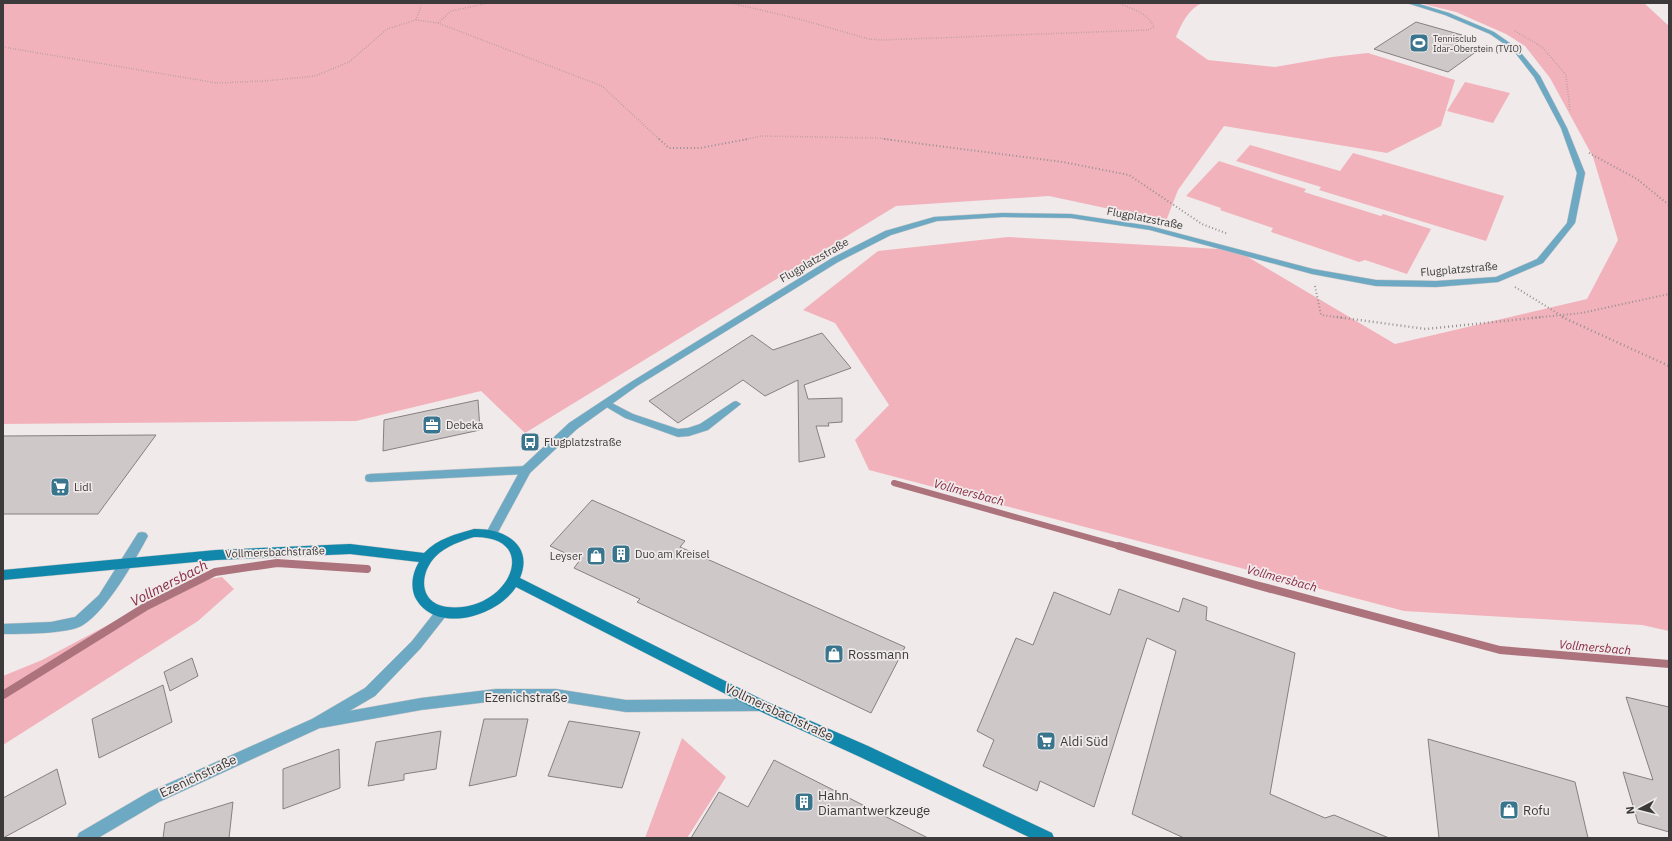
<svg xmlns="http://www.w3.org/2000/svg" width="1672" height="841" viewBox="0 0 1672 841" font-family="'IBM Plex Sans',sans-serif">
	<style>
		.green { fill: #f2b2bc }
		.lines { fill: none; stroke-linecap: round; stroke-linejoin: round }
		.stream-far1 { stroke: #ac737d; stroke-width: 6 }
		.stream { stroke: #ac737d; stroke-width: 8 }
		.building { fill: #cfc8c9; stroke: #868081 }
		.service-casing { stroke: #ccc7c7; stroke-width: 1 }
		.minor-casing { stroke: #ccc7c7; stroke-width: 1 }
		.tertiary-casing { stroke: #ccc7c7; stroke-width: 1 }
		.secondary-casing { stroke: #ccc7c7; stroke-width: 1 }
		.path-far2 { stroke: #959191; stroke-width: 1.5; stroke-dasharray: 0.5 2; stroke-linecap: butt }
		.path-far1 { stroke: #959191; stroke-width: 2; stroke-dasharray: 1 2.5; stroke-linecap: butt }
		.path { stroke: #959191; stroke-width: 2.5; stroke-dasharray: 1 3; stroke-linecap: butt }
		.service { fill: #6da9c2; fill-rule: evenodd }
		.minor { fill: #6da9c2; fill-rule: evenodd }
		.tertiary { fill: #6da9c2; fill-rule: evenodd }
		.secondary { fill: #1187ab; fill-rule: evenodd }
		.labels { text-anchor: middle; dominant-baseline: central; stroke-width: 3.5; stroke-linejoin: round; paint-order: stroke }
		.far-poi-label { font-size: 9px; fill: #3c3a3a; stroke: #f0eaea; text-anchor: start }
		.street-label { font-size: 11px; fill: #3c3a3a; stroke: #f0eaea }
		.poi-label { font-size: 11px; fill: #3c3a3a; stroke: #f0eaea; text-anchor: start }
		.water-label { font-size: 12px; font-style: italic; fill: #872941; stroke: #f0eaea }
		.near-poi-label { font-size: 13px; fill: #3c3a3a; stroke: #f0eaea; text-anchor: start }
		.near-street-label { font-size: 13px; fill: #3c3a3a; stroke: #f0eaea }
		.near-water-label { font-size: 14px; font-style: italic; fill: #872941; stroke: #f0eaea }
	</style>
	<rect width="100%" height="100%" fill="#f0eaea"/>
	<path class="green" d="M3,3H1202C1188,9 1181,25 1176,37L1208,60L1275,67L1332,57L1368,53L1455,80L1441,126L1387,153L1224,126L1178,190L1166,221L1049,196L896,206L525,433L481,391L356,421L3,424Z
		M1419,3H1644L1669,26V631L1642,625L1404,611L869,470L855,440L889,405L835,323L803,310L878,251L1008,237L1236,250L1395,344L1587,299L1618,240L1593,157L1550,78L1525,46L1506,34L1456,12Z
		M1465,82L1510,93L1493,123L1447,111Z
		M1250,145L1340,171L1353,153L1504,196L1486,241L1319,190L1321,187L1236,161Z
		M1219,161L1306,189L1304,192L1381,216L1383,214L1431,229L1407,274L1365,260L1359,262L1271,232L1273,228L1220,210L1221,208L1186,196Z
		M222,577L234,589L198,621L3,745V676L42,660L189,582Z
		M682,738L726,777L687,838H645Z"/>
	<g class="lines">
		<path class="stream-far1" d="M894,483L1122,547"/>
		<path class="stream" d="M1119,546L1256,585L1500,650L1669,664
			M3,695L145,607L215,572L277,563L367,569"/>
	</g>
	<path class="building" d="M1416,22L1462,35L1451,42L1473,49L1472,50L1477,51L1448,72L1374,49Z
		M822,333L851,368L804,385L808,399L842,398V422L828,423L829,426H816L825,457L799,462L798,380L765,396L743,380L678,423L649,401L752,335L773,350Z
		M478,400L480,430L383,451L384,420Z
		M156,435L98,514H3V436Z
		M592,500L685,541L680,547L905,647L871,713L637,602L640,599L574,568L580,560L550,546Z
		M1119,589L1179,612L1183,598L1207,607L1206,620L1295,653L1270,794L1325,818L1334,815L1389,838H1184L1132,814L1176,651L1147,638L1094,807L1040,781L1037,791L983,766L994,740L977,731L1016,638L1033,645L1054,592L1110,615Z
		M192,658L198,676L170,691L164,672Z
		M163,685L172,722L99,758L92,719Z
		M1626,697L1669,707V832L1638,823L1623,772L1653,780Z
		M484,719H528L516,776L469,786Z
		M569,721L640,732L622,788L548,776Z
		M441,731L436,769L404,774V780L368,786L376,742Z
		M1428,739L1575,782L1588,838H1439Z
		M339,749L340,788L283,809V769Z
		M774,760L928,838H691L719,792L748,807Z
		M57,769L66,804L3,838V798Z
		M233,802L229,838H163L165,823Z"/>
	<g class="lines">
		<defs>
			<path id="service" d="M606,400L633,414L678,429L688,428L700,424L733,402L736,401L741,404L708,430L689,436L678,437L625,418L603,405L601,403Z
				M526,466L530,467L531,470L530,473L526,474L370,482L366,481L365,478L366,475L370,474Z
				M142,532L146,533L148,536C134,562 107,610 83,625C70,634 20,634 3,634V624L51,622L75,617L99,595L138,533Z
				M496,689H556L626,700L758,699L763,701L765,705L763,709L758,711L626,712L556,701H496L421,710L321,728L316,726L314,722L316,718L321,716L421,698Z"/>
			<path id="minor" d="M442,607L446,608L448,612L446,616L420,649L375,696L322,727L159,802L98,838H77L79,833L149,792L312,719L365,688L412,641L438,608Z"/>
			<path id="tertiary" d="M1407,3H1416L1449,13L1494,32L1517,48L1540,76L1567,128L1585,173L1575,223L1543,263L1498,282L1436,287L1376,286L1312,274L1150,230L1071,218L1002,217L937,221L891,235L838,262L637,386L577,429L530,473L496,536L492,537L488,536L486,533L522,467L569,423L631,382L832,258L885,231L934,217L1002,213L1071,214L1150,226L1313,269L1376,280L1436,281L1496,277L1537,259L1567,223L1577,173L1561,128L1534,77L1513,50L1490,34L1445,15Z"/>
			<path id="secondary" d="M474,529C503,528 534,544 520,578L765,701L868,746L1052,833L1054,838H1031L858,756L755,709L516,587C497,617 434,635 415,597C410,585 413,572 419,562L350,554L216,560L3,580V570L216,550L350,544L424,553C437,539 456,534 474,529ZM474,537C543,536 509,614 447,607C418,603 419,573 436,556C446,546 461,541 474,537Z"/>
		</defs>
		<use href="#service" class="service-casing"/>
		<use href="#minor" class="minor-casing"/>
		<use href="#tertiary" class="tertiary-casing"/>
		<use href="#secondary" class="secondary-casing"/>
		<path class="path-far2" d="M731,3L799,19L869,39L882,40L1148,30L1154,27C1148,13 1132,9 1119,3
			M416,20L422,3
			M438,23L451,11L489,3
			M1515,31L1542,47L1566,75L1570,110
			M3,47L217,83L264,81L315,76L349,62L387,29L416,20L438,23L602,86L660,140
			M743,140L761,136L880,138L892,140"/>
		<path class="path-far1" d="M659,139L669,148H700L748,139
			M884,139L1063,162L1129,175L1202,224L1228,234
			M1589,153L1637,179L1669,205
			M1315,286L1321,315L1344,318
			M1515,287L1565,318
			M1532,318L1582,313L1669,294"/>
		<path class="path" d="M1337,317L1426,329L1542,317
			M1562,317L1669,366"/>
		<use href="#service" class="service"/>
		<use href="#minor" class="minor"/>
		<use href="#tertiary" class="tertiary"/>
		<use href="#secondary" class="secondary"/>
	</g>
	<defs>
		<symbol id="stadium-square" viewBox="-11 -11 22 22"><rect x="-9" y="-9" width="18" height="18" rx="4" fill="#39758d" stroke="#f0eaea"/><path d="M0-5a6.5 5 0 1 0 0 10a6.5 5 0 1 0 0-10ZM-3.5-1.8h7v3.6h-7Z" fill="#fff"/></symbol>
		<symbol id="office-square" viewBox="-11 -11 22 22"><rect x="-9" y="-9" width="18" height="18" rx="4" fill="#39758d" stroke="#f0eaea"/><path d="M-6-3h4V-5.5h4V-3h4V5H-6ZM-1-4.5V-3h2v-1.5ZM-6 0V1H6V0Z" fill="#fff"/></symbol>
		<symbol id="bus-square" viewBox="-11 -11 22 22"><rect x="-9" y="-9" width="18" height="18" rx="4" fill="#39758d" stroke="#f0eaea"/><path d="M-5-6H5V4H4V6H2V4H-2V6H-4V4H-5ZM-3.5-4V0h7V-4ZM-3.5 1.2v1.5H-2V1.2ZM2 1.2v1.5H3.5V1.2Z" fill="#fff"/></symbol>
		<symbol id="supermarket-square" viewBox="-11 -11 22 22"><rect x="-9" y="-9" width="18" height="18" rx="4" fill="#39758d" stroke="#f0eaea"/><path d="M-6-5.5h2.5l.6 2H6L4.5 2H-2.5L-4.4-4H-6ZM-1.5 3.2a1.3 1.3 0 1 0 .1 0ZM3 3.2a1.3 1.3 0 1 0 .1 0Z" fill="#fff"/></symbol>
		<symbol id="building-square" viewBox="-11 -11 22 22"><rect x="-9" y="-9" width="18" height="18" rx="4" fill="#39758d" stroke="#f0eaea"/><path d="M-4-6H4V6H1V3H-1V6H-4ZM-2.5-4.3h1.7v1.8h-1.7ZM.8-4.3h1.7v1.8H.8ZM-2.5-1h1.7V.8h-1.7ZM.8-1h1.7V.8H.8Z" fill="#fff"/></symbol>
		<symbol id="shop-square" viewBox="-11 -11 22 22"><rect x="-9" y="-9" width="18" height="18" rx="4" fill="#39758d" stroke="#f0eaea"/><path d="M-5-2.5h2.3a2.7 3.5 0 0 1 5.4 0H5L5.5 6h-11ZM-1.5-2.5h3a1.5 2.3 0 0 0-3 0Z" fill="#fff"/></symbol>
	</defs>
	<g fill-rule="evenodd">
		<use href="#stadium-square" x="1408" y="32" width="22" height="22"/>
		<use href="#office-square" x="421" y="414" width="22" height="22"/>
		<use href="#bus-square" x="519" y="431" width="22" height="22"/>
		<use href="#supermarket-square" x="49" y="476" width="22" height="22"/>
		<use href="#building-square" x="610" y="543" width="22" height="22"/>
		<use href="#shop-square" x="585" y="545" width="22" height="22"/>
		<use href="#shop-square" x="823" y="643" width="22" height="22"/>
		<use href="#supermarket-square" x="1035" y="730" width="22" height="22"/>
		<use href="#building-square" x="793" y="791" width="22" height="22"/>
		<use href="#shop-square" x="1498" y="799" width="22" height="22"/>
	</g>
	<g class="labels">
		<g class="far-poi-label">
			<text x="1433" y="38">Tennisclub<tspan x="1433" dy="10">Idar-Oberstein (TVIO)</tspan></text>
		</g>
		<g class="street-label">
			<text transform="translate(1145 218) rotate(11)">Flugplatzstraße</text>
			<text transform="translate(814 260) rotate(-30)">Flugplatzstraße</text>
			<text transform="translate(1459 269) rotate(-5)">Flugplatzstraße</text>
			<text transform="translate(275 552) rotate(-2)">Vollmersbachstraße</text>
		</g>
		<g class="poi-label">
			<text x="446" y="425">Debeka</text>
			<text x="544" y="442">Flugplatzstraße</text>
			<text x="74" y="487">Lidl</text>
			<text x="635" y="554">Duo am Kreisel</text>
			<text x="582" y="556" text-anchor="end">Leyser</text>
		</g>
		<g class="water-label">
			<text transform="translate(969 492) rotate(15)">Vollmersbach</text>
			<text transform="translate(1282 578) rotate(15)">Vollmersbach</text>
			<text transform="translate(1595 647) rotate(5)">Vollmersbach</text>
		</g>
		<g class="near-poi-label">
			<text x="848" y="654">Rossmann</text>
			<text x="1060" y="741">Aldi Süd</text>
			<text x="818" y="795">Hahn<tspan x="818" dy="15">Diamantwerkzeuge</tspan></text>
			<text x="1523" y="810">Rofu</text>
		</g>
		<g class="near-street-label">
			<text x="526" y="697">Ezenichstraße</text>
			<text transform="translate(779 712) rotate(25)">Vollmersbachstraße</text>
			<text transform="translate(198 776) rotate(-25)">Ezenichstraße</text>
		</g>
		<g class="near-water-label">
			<text transform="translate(169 583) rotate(-27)">Vollmersbach</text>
		</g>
	</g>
	<rect width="1672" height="841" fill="none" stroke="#3c3a3a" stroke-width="8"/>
	<g transform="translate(1640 809) rotate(263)" stroke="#f0eaea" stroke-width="3" paint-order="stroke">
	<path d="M0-3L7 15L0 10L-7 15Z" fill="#3c3a3a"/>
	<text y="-6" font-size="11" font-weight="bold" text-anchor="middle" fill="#3c3a3a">N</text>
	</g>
</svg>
